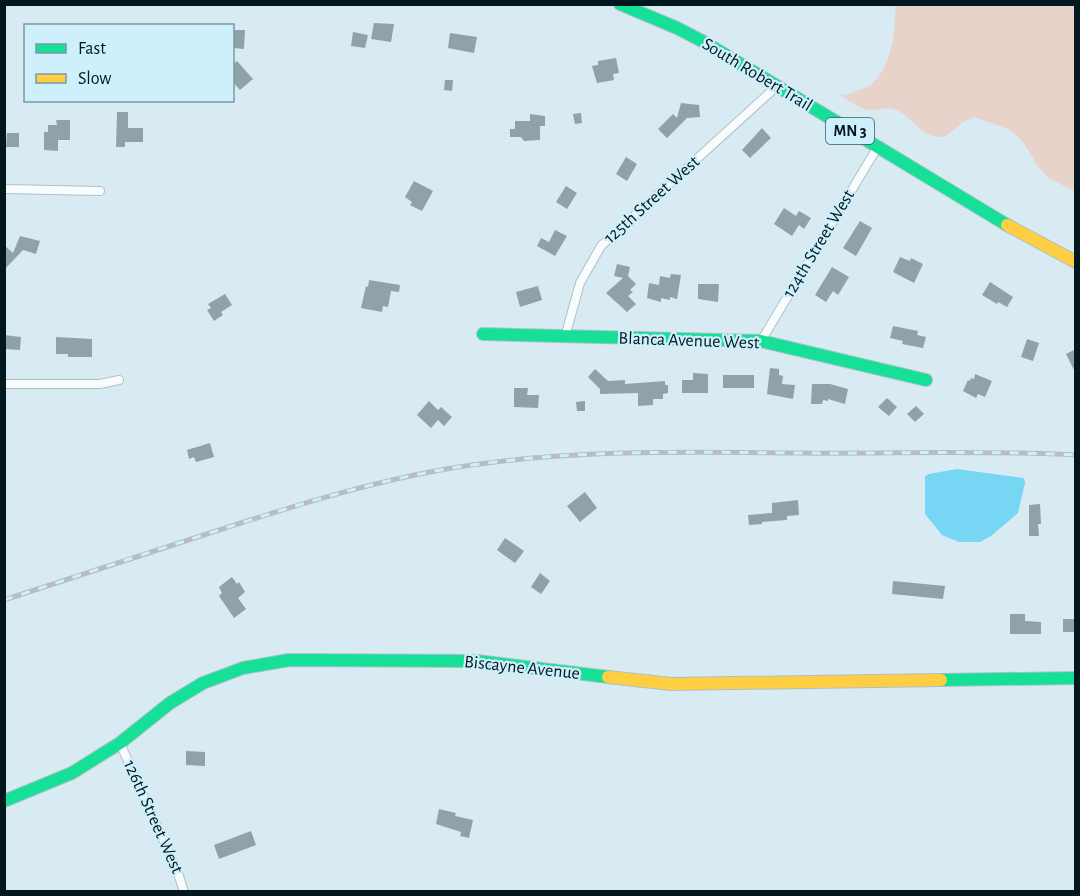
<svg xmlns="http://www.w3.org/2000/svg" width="1080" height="896" viewBox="0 0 1080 896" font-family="'Alegreya Sans',sans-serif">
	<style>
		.green { fill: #e8d3ca }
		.water { fill: #76d6f4 }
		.building { fill: #8fa2a7 }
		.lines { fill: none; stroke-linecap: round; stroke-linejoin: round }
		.street-casing { stroke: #adc0c7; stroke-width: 10 }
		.fast-casing { stroke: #adc0c7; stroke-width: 14 }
		.slow-casing { stroke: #adc0c7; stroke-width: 14 }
		.street { stroke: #f9fcfd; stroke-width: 8 }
		.fast { stroke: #16e098; stroke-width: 12 }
		.slow { stroke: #ffcf43; stroke-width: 12 }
		.rail-casing { stroke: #b8bec0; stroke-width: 5 }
		.rail { stroke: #ceeffc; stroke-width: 3; stroke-dasharray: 9; stroke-linecap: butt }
		.labels { text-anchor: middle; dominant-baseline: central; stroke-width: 4.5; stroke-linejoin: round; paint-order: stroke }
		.shield { fill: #ceeffc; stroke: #3f5861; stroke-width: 1.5 }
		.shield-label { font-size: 16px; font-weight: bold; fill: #02171e }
		.street-label { font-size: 18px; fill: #02171e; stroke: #ceeffc }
	</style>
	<rect width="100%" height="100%" fill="#d8ebf2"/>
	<path class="green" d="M895,5H1075V192L1046,176L1039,168L1023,142L1011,130L974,117L963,122L945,137C918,139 914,115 893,109C887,107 880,109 874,110C861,111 850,101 840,95C847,95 852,93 858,90C862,89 868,88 871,85C892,66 896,30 895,5Z"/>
	<path class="water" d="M957,469L1024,478L1025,483L1018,513L991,536L980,542H959L942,535L925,514V476L929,474Z"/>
	<path class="building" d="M374,23L394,24L391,42L371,39Z
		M234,30H245L244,49L234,48Z
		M353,32L368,35L365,48L351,46Z
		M450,33L477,37L474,53L448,48Z
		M616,58L619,73L613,74L614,80L597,83L592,66L598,65V61Z
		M237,61L253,79L240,90L232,81V65Z
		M445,80H453L452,91L444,90Z
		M681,103L699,105L700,117L687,118L667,138L658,129L673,114L677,118Z
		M117,112H128V128H143V142H125V147H116Z
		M581,113L582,123L575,124L573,114Z
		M530,114L545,116V126H540V140L524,141L521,137H510V129H515V121H530Z
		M56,120H70V140H58V151L44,150V132H48V125H57Z
		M762,128L771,138L750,158L742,150Z
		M7,133H19V147H6Z
		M626,157L637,164L627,181L616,174Z
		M414,181L433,191L422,211L410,205L412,202L405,197Z
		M566,186L577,193L567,209L556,202Z
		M784,208L796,216L799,211L811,218L804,229L799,225L792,236L774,224Z
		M860,221L872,228L856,256L843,248Z
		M555,230L567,236L555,256L537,246L541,238L549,242Z
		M20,236L40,241L36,254L23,250L4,270V245L13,253Z
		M900,257L910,261L911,258L923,264L914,283L893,272Z
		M617,264L630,267L628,276L636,284L630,290L633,292L628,296L636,304L627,312L606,293L623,278L614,276Z
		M832,267L849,277L838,295L833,291L826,302L815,295Z
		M671,274L681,275L677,299L670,297V300L661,298V302L647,298L649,283L659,285L660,276L670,278Z
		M369,280L400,285L399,292L391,291L388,307L383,306L382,312L361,308L366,286L368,287Z
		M990,282L1013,297L1007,307L998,302L997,304L982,295Z
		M698,284H719L718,302L698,299Z
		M538,286L542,300L520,307L516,292Z
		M225,294L232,305L221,312L223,315L214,321L207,310L211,308L208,304Z
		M893,326L918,331L917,335L926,337L923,348L902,344L903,341L890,338Z
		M4,335L21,337L20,350L4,349Z
		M56,337L92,339V357H68V354H56Z
		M1027,339L1039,343L1033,361L1021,357Z
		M1076,349V374L1066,354Z
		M770,368L779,369V375L783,376L782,384L795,385L793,399L767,394Z
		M595,369L608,381L625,380V384L665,381V385H668V393L663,394V399H653V405L638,406V393L600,394V389L588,377Z
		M693,373L708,374V393H682V380H693Z
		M975,374L992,381L985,397L978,394L976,398L963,391L968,380L970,381L971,378L974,379Z
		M723,375H754V388H723Z
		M812,384H830L848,389L845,404L828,399V401L823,400L822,404H811Z
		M514,388H528L527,395H539L538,408L514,407Z
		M887,398L897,407L889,416L878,407Z
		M429,401L438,410L441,407L452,417L444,426L438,420L431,428L417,415Z
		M585,401V411H577L576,402Z
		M916,406L924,414L915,422L907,414Z
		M210,443L214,457L196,462L194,457L189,459L187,450Z
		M585,492L597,508L580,522L567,506Z
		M798,500L799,515L787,516V520L762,522V524L749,525L748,515L772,513V503Z
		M1040,504L1041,524H1038L1039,536H1029V505Z
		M505,538L524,551L515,563L497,550Z
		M540,573L550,581L541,594L531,587Z
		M232,577L237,584L239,582L245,592L238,598L246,609L234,618L219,596L222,593L219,587Z
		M893,581L945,586L943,599L892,594Z
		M1010,614H1025V621L1041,622V634H1010Z
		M1063,619H1076V632H1063Z
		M186,751L205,752V766L186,765Z
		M439,809L456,813L455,816L473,820L469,838L460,836L461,832L436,824Z
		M251,831L256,845L219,859L214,845Z"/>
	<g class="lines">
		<defs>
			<path id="street" d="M4,189L100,191
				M565,337L580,283L601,246L776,87
				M761,341L877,148
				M4,384H100L119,380
				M120,743L178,873L184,892"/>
			<path id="fast" d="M620,4L677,28L704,42L1007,225
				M483,334L761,341L926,380
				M941,680L1076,678
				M4,801L72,773L120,743L170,703L203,683L243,668L289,660L477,661L608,677"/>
			<path id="slow" d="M1007,225L1076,262
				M608,677L671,684L941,680"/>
		</defs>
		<use href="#street" class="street-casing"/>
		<use href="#fast" class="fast-casing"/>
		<use href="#slow" class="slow-casing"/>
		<use href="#street" class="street"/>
		<use href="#fast" class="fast"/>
		<use href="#slow" class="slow"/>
		<defs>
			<path id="rail" d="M4,600C74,577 144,554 213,532C290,507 366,483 446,469C565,449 676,452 796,453C889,454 982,450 1076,455"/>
		</defs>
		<use href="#rail" class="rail-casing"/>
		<use href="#rail" class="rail"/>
	</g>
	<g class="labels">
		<rect class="shield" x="826" y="118" width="48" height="26" rx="4.5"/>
		<g class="shield-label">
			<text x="850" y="131">MN 3</text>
		</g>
		<g class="street-label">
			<text transform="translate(757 75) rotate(31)">South Robert Trail</text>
			<text transform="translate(652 200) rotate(-42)">125th Street West</text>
			<text transform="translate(819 244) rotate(-59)">124th Street West</text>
			<text transform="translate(689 341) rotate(2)">Blanca Avenue West</text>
			<text transform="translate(522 668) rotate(6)">Biscayne Avenue</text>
			<text transform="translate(153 817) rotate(66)">126th Street West</text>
		</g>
	</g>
	<rect width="1080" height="896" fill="none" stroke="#02171e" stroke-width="12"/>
	<rect x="24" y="24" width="210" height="78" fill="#ceeffc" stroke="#7c99a3" stroke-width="1.5"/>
	<rect x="36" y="44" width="30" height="9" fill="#16e098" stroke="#7c99a3" stroke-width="1.5"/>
	<text x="78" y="54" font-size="18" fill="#02171e">Fast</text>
	<rect x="36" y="74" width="30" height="9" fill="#ffcf43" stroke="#7c99a3" stroke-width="1.5"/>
	<text x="78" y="84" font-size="18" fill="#02171e">Slow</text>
</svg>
